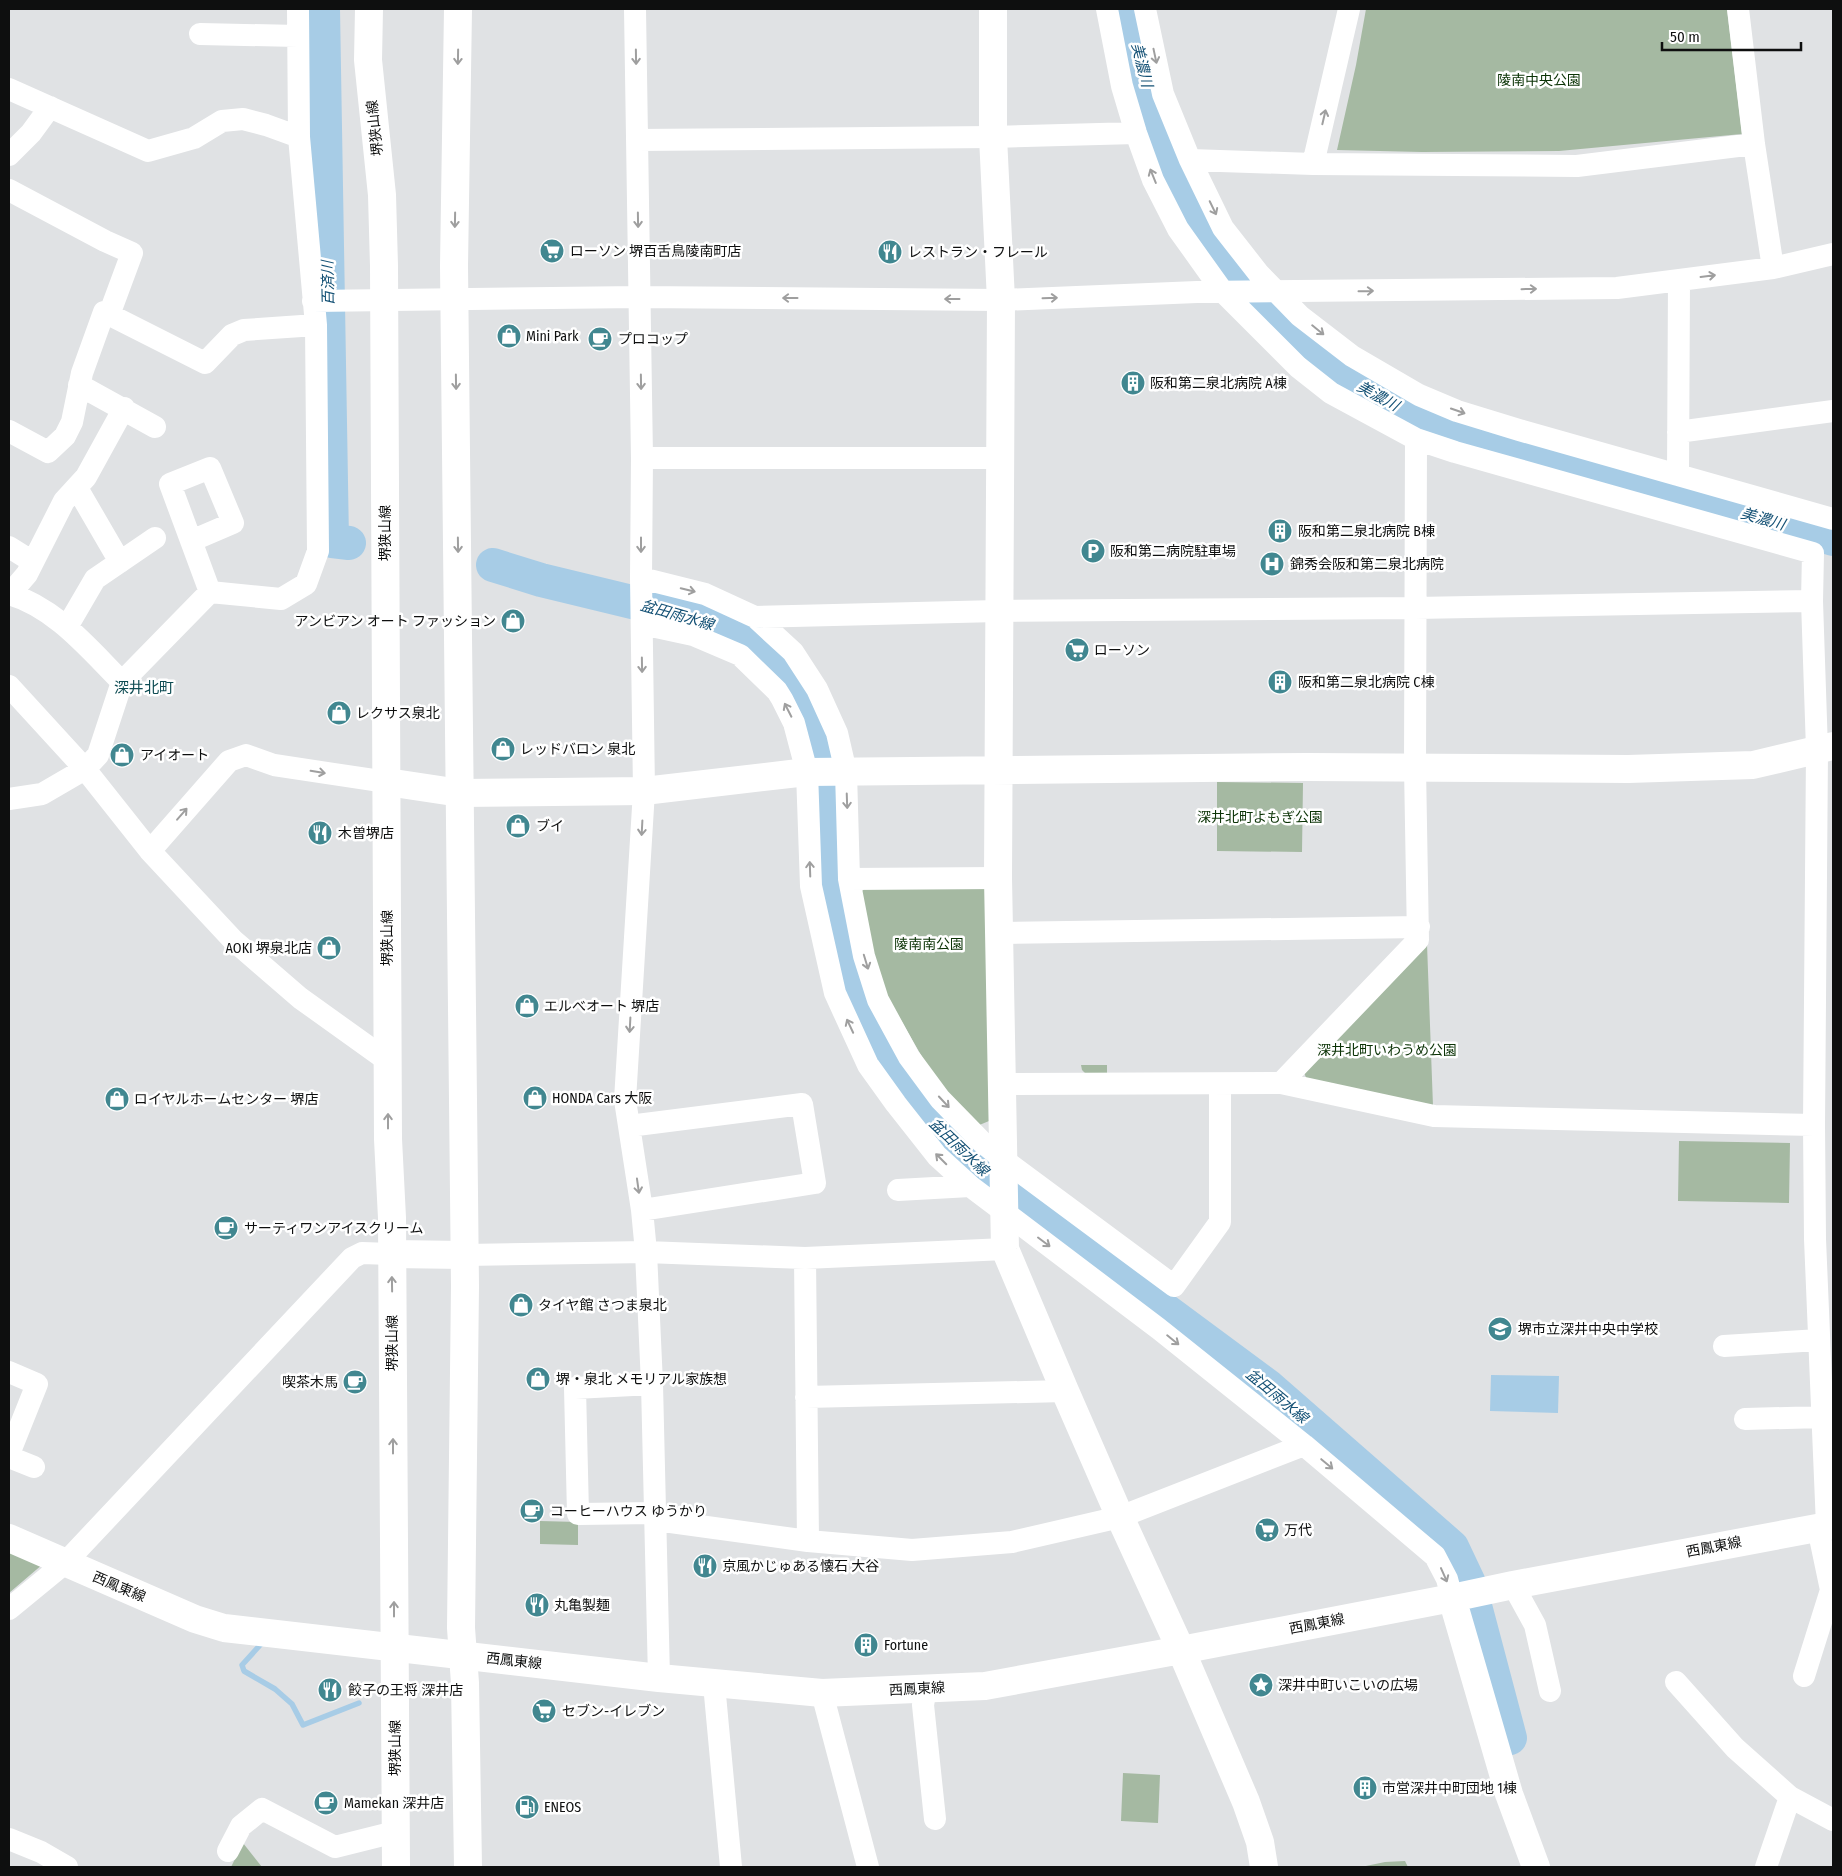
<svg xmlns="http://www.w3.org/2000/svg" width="1842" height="1876" viewBox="0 0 1842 1876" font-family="'Fira Sans Condensed','Noto Sans JP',sans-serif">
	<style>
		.green { fill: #a5b9a2 }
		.water { fill: #a7cce6 }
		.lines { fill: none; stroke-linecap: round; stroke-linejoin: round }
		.stream { stroke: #a7cce6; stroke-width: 5.5 }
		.river { stroke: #a7cce6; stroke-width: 34 }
		.street { stroke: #fff; stroke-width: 22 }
		.secondary { stroke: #fff; stroke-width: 28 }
		.primary { stroke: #fff; stroke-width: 28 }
		.oneway { stroke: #9f9f9f }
		.labels { text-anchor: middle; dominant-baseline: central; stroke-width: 5; stroke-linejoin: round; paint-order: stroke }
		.park-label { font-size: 14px; fill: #0b3306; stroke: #fff }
		.street-label { font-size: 14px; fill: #0e0f0f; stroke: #fff }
		.poi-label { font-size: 14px; fill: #0e0f0f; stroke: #fff; text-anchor: start }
		.water-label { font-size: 15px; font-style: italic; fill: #145175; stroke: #fff }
		.neighbourhood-label { font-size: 15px; fill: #0e4c53; stroke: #fff }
	</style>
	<rect width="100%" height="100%" fill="#e0e2e4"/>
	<path class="green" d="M1366,9H1727L1742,134L1559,151L1422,152L1337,150L1356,65Z
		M1217,782L1303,783L1302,852L1217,851Z
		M980,885L987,890L989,1121L977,1126L936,1081L887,996L872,955L861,892L867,886Z
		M1427,944L1433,1106L1307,1080L1303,1070L1307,1066Z
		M1081,1065H1107V1076L1089,1077L1082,1070Z
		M1679,1141L1790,1143L1789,1203L1678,1201Z
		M540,1521L578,1522V1545L540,1544Z
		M9,1550L43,1564L9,1593Z
		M1123,1773L1160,1775L1158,1823L1121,1821Z
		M243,1843L262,1867H231Z
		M1405,1861L1408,1867H1361L1385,1862Z"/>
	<path class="water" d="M1491,1375L1559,1376L1558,1413L1490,1411Z"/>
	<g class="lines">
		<path class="stream" d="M261,1644L242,1665L244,1671L275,1689L292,1704L303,1725L359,1703"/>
		<path class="river" d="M323,9L332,541L349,543
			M1128,9C1142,82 1163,154 1198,220C1211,244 1229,266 1247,287C1259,301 1270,317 1284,330C1326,373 1399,412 1455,432L1833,539
			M493,565L541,580L702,619L748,639L777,666L796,692L808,712L822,757L827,792L831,895L840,939L855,995L887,1061L914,1103L967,1156L1022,1204L1269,1387L1452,1547L1469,1583L1510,1738"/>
		<path class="street" d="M298,9L299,137
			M635,9L642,458L641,578L644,791L625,1100L642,1210L646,1252L652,1384L659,1678
			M1107,9L1122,86L1136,133L1153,180L1178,229L1223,292L1298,367L1331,393L1416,439L1415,767L1418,940L1281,1083
			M1145,9L1163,94L1190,160L1223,228L1259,274L1300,316L1352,356L1419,395L1457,411L1519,430L1833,519
			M1738,9L1754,144L1773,268
			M200,34L298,36
			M9,89L148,151L194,138L222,121L243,119L266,125L299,137L316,325L318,551L306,584L281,599L210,592L122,682L98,755L85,769L42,794L9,799
			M637,140L993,137L1136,133
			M9,155L31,133L50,107
			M1190,160L1313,164L1577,166L1754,144
			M1313,164L1349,9
			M9,190L105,241L132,253L109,315
			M313,301L639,297L1001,300L1197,292L1617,288L1773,268L1833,254
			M79,385L155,427
			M9,431L48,452L65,436L72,422L82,373L104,312L205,363L232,335L244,330L316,325
			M1678,432L1833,411
			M1416,439L1455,452L1813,553L1812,601L1817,750L1814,1125L1815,1239L1827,1526
			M642,458H999
			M1678,475L1679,280
			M77,488L120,562
			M191,541L233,523L210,468L170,484L210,592
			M9,547L33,562
			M641,578L705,594L755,617L793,652L817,689L837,733L846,772L849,879L864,956L878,1000L909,1057L940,1099L982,1142L1004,1160L1174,1286L1220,1222V1084
			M9,594C56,608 88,648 122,682
			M9,595L27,574L64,501L86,477L124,408
			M755,617L998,611L1415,608L1812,601
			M642,624L693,635L740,655L777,691L782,699L794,723L807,772L811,886L835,993L868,1065L896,1104L937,1156L970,1186L1159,1329L1304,1445L1435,1556L1447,1579L1452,1598
			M67,627L95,579L155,538
			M9,686L85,769L150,851L233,940L300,998L388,1061
			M150,851L229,761L246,755L274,765L387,782
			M849,879L998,878
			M1001,933L1419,927
			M1002,1084L1281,1083L1434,1116L1814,1125
			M629,1126L802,1104L815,1183L642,1210
			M898,1190L970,1186
			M465,1255L646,1252L805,1258L1005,1249
			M805,1258L808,1541
			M1724,1346L1819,1340
			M9,1372L37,1384L9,1454
			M652,1384L575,1388L578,1514L655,1513
			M806,1397L1065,1391
			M1745,1419L1822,1417
			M9,1457L34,1467
			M656,1520L808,1541L912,1550L1012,1542L1120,1517L1304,1445
			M1513,1585L1535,1625L1550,1691
			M9,1609L65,1563L352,1258L362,1253L391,1254
			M1804,1676L1831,1590L1818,1528
			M1676,1682L1735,1748L1790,1797L1833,1820
			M714,1684L731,1867
			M926,1688L923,1705L935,1819
			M822,1693L868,1867
			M9,1839L41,1852L67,1867
			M228,1851L241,1826L262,1809L335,1847L395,1832
			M1766,1867L1790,1797"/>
		<path class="secondary" d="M993,9V137L1001,300L998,878L1005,1249L1065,1391L1120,1517L1181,1650L1246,1802L1260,1842L1264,1867
			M387,782L460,793L644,791L807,772L1307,767L1628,769L1753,765L1833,746
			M391,1254L465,1255
			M9,1538L195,1619L224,1628L659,1678L822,1693L985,1686L1181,1650L1452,1598L1513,1585L1833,1525
			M1452,1598L1509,1794L1536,1867"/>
		<path class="primary" d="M369,9L368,60L382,195L384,266L388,1139L392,1218L396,1867
			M458,9L454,266L465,1286L461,1628L465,1683L468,1867"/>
	</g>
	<defs><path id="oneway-shaft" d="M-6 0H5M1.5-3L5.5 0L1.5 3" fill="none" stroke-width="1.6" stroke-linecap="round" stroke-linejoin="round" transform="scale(1.25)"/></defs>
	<g class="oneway">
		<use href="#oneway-shaft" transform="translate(1155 56) rotate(78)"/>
		<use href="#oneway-shaft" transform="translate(458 57) rotate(91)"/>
		<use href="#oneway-shaft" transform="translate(636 57) rotate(89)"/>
		<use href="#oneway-shaft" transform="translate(1324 117) rotate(-77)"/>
		<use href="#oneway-shaft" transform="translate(1153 176) rotate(-112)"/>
		<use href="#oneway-shaft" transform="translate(1213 208) rotate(64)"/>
		<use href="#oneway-shaft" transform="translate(455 220) rotate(91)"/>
		<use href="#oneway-shaft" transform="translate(638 220) rotate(89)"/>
		<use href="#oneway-shaft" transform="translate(1708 276) rotate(-7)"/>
		<use href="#oneway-shaft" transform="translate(1529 289) rotate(-1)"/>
		<use href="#oneway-shaft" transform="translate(1366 291) rotate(-1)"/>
		<use href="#oneway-shaft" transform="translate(790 298) rotate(-180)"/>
		<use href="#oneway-shaft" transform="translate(1050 298) rotate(-2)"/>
		<use href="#oneway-shaft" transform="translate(952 299) rotate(-180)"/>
		<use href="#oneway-shaft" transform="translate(1318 330) rotate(39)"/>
		<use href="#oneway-shaft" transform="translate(456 382) rotate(89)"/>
		<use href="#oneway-shaft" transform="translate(641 382) rotate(89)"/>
		<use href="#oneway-shaft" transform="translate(1458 411) rotate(19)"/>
		<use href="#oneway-shaft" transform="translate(458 545) rotate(89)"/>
		<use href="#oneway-shaft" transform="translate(641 545) rotate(90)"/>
		<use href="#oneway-shaft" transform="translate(688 590) rotate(14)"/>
		<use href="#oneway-shaft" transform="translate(642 665) rotate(89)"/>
		<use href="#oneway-shaft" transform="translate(788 710) rotate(-117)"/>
		<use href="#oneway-shaft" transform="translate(318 772) rotate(9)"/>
		<use href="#oneway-shaft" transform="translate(847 801) rotate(88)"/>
		<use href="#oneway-shaft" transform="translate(182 814) rotate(-49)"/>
		<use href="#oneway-shaft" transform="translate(642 828) rotate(93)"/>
		<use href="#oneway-shaft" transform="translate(810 869) rotate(-92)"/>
		<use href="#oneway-shaft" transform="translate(866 962) rotate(73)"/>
		<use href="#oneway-shaft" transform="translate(630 1025) rotate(93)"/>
		<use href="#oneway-shaft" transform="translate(850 1026) rotate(-115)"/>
		<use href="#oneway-shaft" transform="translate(944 1102) rotate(47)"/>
		<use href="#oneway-shaft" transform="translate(388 1121) rotate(-90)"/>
		<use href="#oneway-shaft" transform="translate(941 1159) rotate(-135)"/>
		<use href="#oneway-shaft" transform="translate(638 1186) rotate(82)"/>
		<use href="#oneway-shaft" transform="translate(1044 1242) rotate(37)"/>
		<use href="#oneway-shaft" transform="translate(392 1284) rotate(-91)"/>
		<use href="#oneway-shaft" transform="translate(1173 1340) rotate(39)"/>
		<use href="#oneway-shaft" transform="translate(393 1446) rotate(-90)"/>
		<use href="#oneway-shaft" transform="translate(1327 1464) rotate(40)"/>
		<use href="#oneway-shaft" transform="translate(1444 1575) rotate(66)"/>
		<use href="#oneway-shaft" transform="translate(394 1609) rotate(-90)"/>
	</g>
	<defs>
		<symbol id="supermarket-disc" viewBox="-11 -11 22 22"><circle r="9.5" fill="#418790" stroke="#fff"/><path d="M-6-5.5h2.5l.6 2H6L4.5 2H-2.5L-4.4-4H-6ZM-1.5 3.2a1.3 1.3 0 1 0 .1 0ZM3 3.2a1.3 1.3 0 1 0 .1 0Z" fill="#fff"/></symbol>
		<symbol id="restaurant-disc" viewBox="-11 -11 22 22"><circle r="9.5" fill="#418790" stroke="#fff"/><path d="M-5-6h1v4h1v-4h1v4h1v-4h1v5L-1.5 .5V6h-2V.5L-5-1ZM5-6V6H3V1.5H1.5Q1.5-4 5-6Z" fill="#fff"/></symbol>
		<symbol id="shop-disc" viewBox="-11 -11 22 22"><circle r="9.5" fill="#418790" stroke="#fff"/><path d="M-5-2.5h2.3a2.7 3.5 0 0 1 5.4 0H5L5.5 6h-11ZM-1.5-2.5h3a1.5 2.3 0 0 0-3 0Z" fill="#fff"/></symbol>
		<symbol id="cafe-disc" viewBox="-11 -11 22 22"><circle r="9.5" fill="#418790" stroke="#fff"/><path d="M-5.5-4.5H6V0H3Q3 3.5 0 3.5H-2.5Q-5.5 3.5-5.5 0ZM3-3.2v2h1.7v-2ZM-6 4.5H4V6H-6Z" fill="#fff"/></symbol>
		<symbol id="building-disc" viewBox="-11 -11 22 22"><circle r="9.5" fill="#418790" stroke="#fff"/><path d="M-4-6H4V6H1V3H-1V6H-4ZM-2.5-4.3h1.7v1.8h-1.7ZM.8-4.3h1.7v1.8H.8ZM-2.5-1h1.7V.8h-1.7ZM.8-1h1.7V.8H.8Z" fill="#fff"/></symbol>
		<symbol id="parking-disc" viewBox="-11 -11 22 22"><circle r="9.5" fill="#418790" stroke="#fff"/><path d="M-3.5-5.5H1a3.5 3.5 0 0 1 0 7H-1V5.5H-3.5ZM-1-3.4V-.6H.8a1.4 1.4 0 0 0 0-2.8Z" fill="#fff"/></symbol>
		<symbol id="hospital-disc" viewBox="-11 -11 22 22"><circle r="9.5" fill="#418790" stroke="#fff"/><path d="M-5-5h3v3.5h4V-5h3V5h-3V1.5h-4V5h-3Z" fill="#fff"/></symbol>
		<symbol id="school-disc" viewBox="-11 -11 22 22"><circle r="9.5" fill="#418790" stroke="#fff"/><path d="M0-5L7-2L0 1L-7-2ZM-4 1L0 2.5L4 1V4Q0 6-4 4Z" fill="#fff"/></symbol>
		<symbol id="sight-disc" viewBox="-11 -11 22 22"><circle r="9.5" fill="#418790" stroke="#fff"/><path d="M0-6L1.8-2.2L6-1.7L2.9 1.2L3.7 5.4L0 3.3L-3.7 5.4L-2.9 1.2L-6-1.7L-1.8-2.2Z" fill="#fff"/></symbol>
		<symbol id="fuel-disc" viewBox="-11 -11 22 22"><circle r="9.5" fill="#418790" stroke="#fff"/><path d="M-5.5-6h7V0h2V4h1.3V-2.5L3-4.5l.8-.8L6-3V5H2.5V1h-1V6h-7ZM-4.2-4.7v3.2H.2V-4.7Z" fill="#fff"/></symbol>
	</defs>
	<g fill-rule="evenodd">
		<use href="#supermarket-disc" x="538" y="237" width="28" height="28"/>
		<use href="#restaurant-disc" x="876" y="238" width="28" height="28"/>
		<use href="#shop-disc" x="495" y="322" width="28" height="28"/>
		<use href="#cafe-disc" x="586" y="325" width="28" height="28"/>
		<use href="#building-disc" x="1119" y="369" width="28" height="28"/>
		<use href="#building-disc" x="1266" y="517" width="28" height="28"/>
		<use href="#parking-disc" x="1079" y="537" width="28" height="28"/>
		<use href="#hospital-disc" x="1258" y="550" width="28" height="28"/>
		<use href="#shop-disc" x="499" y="607" width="28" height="28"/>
		<use href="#supermarket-disc" x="1063" y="636" width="28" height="28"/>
		<use href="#building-disc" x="1266" y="668" width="28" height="28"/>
		<use href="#shop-disc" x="325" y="699" width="28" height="28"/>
		<use href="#shop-disc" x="489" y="735" width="28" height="28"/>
		<use href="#shop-disc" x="108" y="741" width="28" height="28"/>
		<use href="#shop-disc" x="504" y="812" width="28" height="28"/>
		<use href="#restaurant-disc" x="306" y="819" width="28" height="28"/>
		<use href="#shop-disc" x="315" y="934" width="28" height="28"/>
		<use href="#shop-disc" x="513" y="992" width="28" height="28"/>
		<use href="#shop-disc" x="521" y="1084" width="28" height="28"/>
		<use href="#shop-disc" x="103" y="1085" width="28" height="28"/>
		<use href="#cafe-disc" x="212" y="1214" width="28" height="28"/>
		<use href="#shop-disc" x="507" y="1291" width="28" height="28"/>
		<use href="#school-disc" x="1486" y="1315" width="28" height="28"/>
		<use href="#shop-disc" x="524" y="1365" width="28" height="28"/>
		<use href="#cafe-disc" x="341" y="1368" width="28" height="28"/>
		<use href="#cafe-disc" x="518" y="1497" width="28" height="28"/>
		<use href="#supermarket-disc" x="1253" y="1516" width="28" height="28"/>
		<use href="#restaurant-disc" x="691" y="1552" width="28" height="28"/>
		<use href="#restaurant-disc" x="523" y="1591" width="28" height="28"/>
		<use href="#building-disc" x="852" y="1631" width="28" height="28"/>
		<use href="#sight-disc" x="1247" y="1671" width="28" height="28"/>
		<use href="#restaurant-disc" x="316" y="1676" width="28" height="28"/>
		<use href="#supermarket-disc" x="530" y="1697" width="28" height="28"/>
		<use href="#building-disc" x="1351" y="1774" width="28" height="28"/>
		<use href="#cafe-disc" x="312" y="1789" width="28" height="28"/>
		<use href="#fuel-disc" x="513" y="1793" width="28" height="28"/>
	</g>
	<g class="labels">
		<g class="park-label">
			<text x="1539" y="80">陵南中央公園</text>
			<text x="1260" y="817">深井北町よもぎ公園</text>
			<text x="929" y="944">陵南南公園</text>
			<text x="1387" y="1050">深井北町いわうめ公園</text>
		</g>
		<g class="street-label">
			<text transform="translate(375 128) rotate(-96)">堺狭山線</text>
			<text transform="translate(385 533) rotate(-90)">堺狭山線</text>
			<text transform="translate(387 938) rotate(-90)">堺狭山線</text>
			<text transform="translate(392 1343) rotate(-90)">堺狭山線</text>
			<text transform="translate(1714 1547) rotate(-11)">西鳳東線</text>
			<text transform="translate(119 1587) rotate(23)">西鳳東線</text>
			<text transform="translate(1317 1624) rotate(-11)">西鳳東線</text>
			<text transform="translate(514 1661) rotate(6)">西鳳東線</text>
			<text transform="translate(917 1689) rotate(-3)">西鳳東線</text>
			<text transform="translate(395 1748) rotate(-90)">堺狭山線</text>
		</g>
		<g class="poi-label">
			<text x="570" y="251">ローソン 堺百舌鳥陵南町店</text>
			<text x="908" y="252">レストラン・フレール</text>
			<text x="526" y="336">Mini Park</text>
			<text x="618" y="339">プロコップ</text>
			<text x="1150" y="383">阪和第二泉北病院 A棟</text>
			<text x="1298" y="531">阪和第二泉北病院 B棟</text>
			<text x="1110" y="551">阪和第二病院駐車場</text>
			<text x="1290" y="564">錦秀会阪和第二泉北病院</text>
			<text x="496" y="621" text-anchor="end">アンビアン オート ファッション</text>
			<text x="1094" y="650">ローソン</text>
			<text x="1298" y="682">阪和第二泉北病院 C棟</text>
			<text x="356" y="713">レクサス泉北</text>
			<text x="520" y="749">レッドバロン 泉北</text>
			<text x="140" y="755">アイオート</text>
			<text x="536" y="826">ブイ</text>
			<text x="338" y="833">木曽堺店</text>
			<text x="312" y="948" text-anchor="end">AOKI 堺泉北店</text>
			<text x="544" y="1006">エルべオート 堺店</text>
			<text x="552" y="1098">HONDA Cars 大阪</text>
			<text x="134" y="1099">ロイヤルホームセンター 堺店</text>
			<text x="244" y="1228">サーティワンアイスクリーム</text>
			<text x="538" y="1305">タイヤ館 さつま泉北</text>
			<text x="1518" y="1329">堺市立深井中央中学校</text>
			<text x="556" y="1379">堺・泉北 メモリアル家族想</text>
			<text x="338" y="1382" text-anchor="end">喫茶木馬</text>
			<text x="550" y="1511">コーヒーハウス ゆうかり</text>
			<text x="1284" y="1530">万代</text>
			<text x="722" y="1566">京風かじゅある懐石 大谷</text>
			<text x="554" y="1605">丸亀製麺</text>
			<text x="884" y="1645">Fortune</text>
			<text x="1278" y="1685">深井中町いこいの広場</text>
			<text x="348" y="1690">餃子の王将 深井店</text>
			<text x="562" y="1711">セブン-イレブン</text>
			<text x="1382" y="1788">市営深井中町団地 1棟</text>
			<text x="344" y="1803">Mamekan 深井店</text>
			<text x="544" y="1807">ENEOS</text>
		</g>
		<g class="water-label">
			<text transform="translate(1142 65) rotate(76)">美濃川</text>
			<text transform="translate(328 283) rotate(-91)">百済川</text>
			<text transform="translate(1378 396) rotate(29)">美濃川</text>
			<text transform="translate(1763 519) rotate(16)">美濃川</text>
			<text transform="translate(677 615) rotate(16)">盆田雨水線</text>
			<text transform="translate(959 1147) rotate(44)">盆田雨水線</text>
			<text transform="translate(1277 1396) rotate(40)">盆田雨水線</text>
		</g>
		<g class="neighbourhood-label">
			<text x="144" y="688">深井北町</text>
		</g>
	</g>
	<rect width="1842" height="1876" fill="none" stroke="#0e0f0f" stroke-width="20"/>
	<path d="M1662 42v8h139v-8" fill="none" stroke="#0e0f0f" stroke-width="2.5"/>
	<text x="1670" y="42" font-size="15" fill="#0e0f0f" stroke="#ffffff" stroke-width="4" paint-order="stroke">50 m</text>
</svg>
